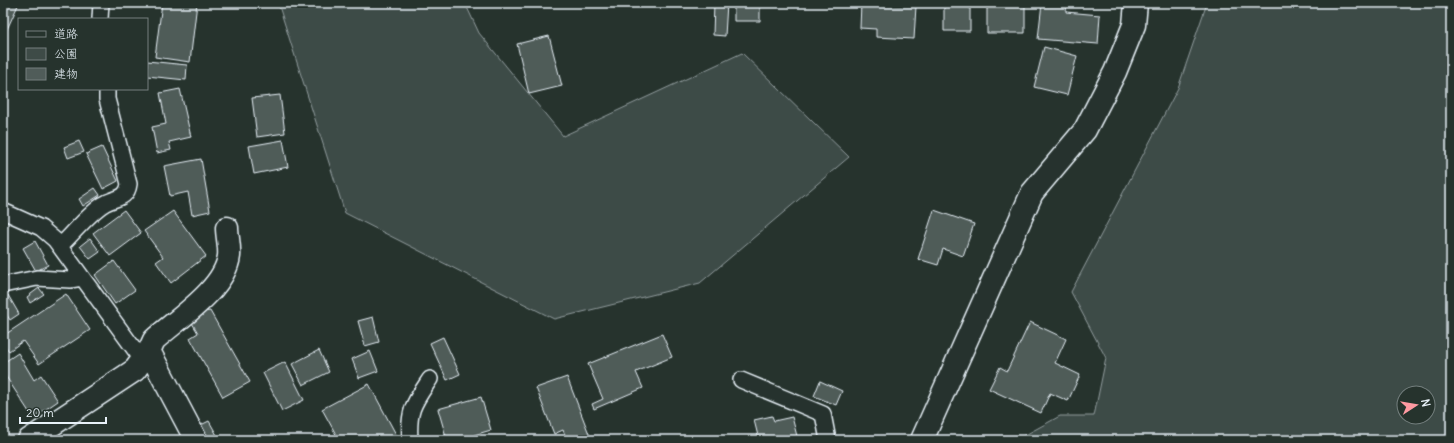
<svg xmlns="http://www.w3.org/2000/svg" width="1454" height="443" viewBox="0 0 1454 443" font-family="Delius,'Klee One',sans-serif">
	<style>
		.green { fill: #3e4b47; stroke: #939ea0; fill-rule: evenodd }
		.building { fill: #505c59; stroke: #e8f1f8 }
		.lines { fill: none; stroke-linecap: round; stroke-linejoin: round }
		.service-casing { stroke: #e8f1f8; stroke-width: 18 }
		.minor-casing { stroke: #e8f1f8; stroke-width: 25 }
		.tertiary-casing { stroke: #e8f1f8; stroke-width: 25 }
		.service { stroke: #26332d; stroke-width: 15 }
		.minor { stroke: #26332d; stroke-width: 22 }
		.tertiary { stroke: #26332d; stroke-width: 22 }
	</style>
	<rect width="100%" height="100%" fill="#26332d"/>
	<filter id="ink" filterUnits="userSpaceOnUse"><feTurbulence type="fractalNoise" baseFrequency=".025" numOctaves="2"/><feDisplacementMap in="SourceGraphic" scale="8" xChannelSelector="R" yChannelSelector="G"/><feConvolveMatrix kernelMatrix="1 2 1 2 8 2 1 2 1" color-interpolation-filters="sRGB"/></filter>
	<g filter="url(#ink)">
		<path class="green" d="M278,3H465L479,33L563,136L742,53L849,157L700,283L554,319L345,213Z
			M1207,3H1450L1451,440H1016L1060,416H1094L1106,358L1071,292L1178,88ZM1404,393H1428V417H1404Z"/>
		<path class="building" d="M3,3H19L3,38Z
			M162,3H197L190,62L155,57Z
			M714,3H727L725,36L713,35Z
			M734,3H754V5H760V21H734Z
			M861,3L916,6L914,39L876,37V29L860,28Z
			M944,3H970V31H944Z
			M987,3H1025V33H987Z
			M1042,3H1067L1066,12L1100,15L1098,44L1038,39Z
			M549,36L562,86L529,94L517,44Z
			M1044,47L1077,56L1067,95L1034,87Z
			M147,61L187,65L186,80L147,76Z
			M180,89L191,137L169,142L171,150L157,153L152,127L166,124L160,93Z
			M280,95L285,133L257,137L252,98Z
			M283,140L288,167L254,174L249,146Z
			M79,141L84,152L68,158L64,147Z
			M102,147L118,181L103,189L86,154Z
			M201,159L210,211L192,215L188,192L170,196L164,166Z
			M95,188L100,195L83,206L79,199Z
			M124,210L141,233L110,256L93,233Z
			M934,210L974,224L963,256L943,249L938,265L918,259Z
			M173,211L206,256L171,283L156,262L163,257L144,231Z
			M90,238L100,252L90,259L80,246Z
			M35,241L48,265L36,271L23,248Z
			M114,261L135,290L115,304L95,275Z
			M39,288L44,294L30,303L27,297Z
			M66,294L90,330L39,364L23,341L9,351L3,343V336Z
			M8,295L19,314L10,320L3,309V298Z
			M210,311L250,382L223,397L190,338L198,333L192,323L202,312Z
			M373,317L379,342L365,346L358,321Z
			M1030,322L1066,339L1055,363L1080,375L1068,401L1050,393L1041,413L989,389L1000,367L1007,371Z
			M662,334L672,357L636,372L643,388L594,409L592,404L603,399L588,364Z
			M443,337L460,374L447,380L430,343Z
			M319,350L329,372L303,385L292,364Z
			M370,351L378,371L359,378L352,359Z
			M18,353L34,380L41,375L58,401L33,418L3,372V363Z
			M285,362L304,400L282,411L263,373Z
			M567,377L591,439L588,440H567L563,430L554,434L536,388Z
			M820,381L842,391L836,405L814,396Z
			M369,384L399,440H339L322,409Z
			M481,397L491,430L474,435L476,440H447L438,409Z
			M772,416L774,421L792,417L798,440H759L754,420Z
			M209,421L218,437L212,440H209L201,425Z"/>
		<g class="lines">
			<defs>
				<path id="service" d="M100,19L101,3
					M3,211L41,228L55,240L143,361
					M60,246C73,234 89,213 104,204C115,197 127,200 129,184L107,99V89
					M3,285L37,278L70,280L82,278
					M741,380L823,414L828,440
					M410,440C408,409 414,403 430,379"/>
				<path id="minor" d="M149,351L196,440
					M29,440L135,370L149,351L154,340C177,319 225,289 229,256C230,247 227,236 227,228"/>
				<path id="tertiary" d="M922,440L1032,193L1085,130L1115,72L1134,25L1136,3"/>
			</defs>
			<use href="#service" class="service-casing"/>
			<use href="#minor" class="minor-casing"/>
			<use href="#tertiary" class="tertiary-casing"/>
			<use href="#service" class="service"/>
			<use href="#minor" class="minor"/>
			<use href="#tertiary" class="tertiary"/>
		</g>
	</g>
	<rect width="1454" height="443" fill="none" stroke="#26332d" stroke-width="16"/>
	<rect x="8" y="8" width="1438" height="427" fill="none" stroke="#e8f1f8" stroke-width="1.5" filter="url(#ink)"/>
	<rect x="18" y="18" width="130" height="72" fill="#26332d" stroke="#747f7e"/>
	<rect x="26" y="31" width="20" height="6" fill="#26332d" stroke="#747f7e"/>
	<text x="54" y="38" font-size="12" fill="#e8f1f8">道路</text>
	<rect x="26" y="48" width="20" height="12" fill="#3e4b47" stroke="#747f7e"/>
	<text x="54" y="58" font-size="12" fill="#e8f1f8">公園</text>
	<rect x="26" y="68" width="20" height="12" fill="#505c59" stroke="#747f7e"/>
	<text x="54" y="78" font-size="12" fill="#e8f1f8">建物</text>
	<g transform="translate(1416 405) rotate(78)"><circle r="19" fill="#26332d" stroke="#747f7e"/>
	<path d="M0-3L7 15L0 10L-7 15Z" fill="#ff9aa2"/>
	<text y="-6" font-size="11" font-weight="bold" text-anchor="middle" fill="#e8f1f8">N</text>
	</g>
	<path d="M20 417v6h86v-6" fill="none" stroke="#e8f1f8" stroke-width="2"/>
	<text x="26" y="417" font-size="12" fill="#e8f1f8" stroke="#26332d" stroke-width="3" paint-order="stroke">20 m</text>
</svg>
